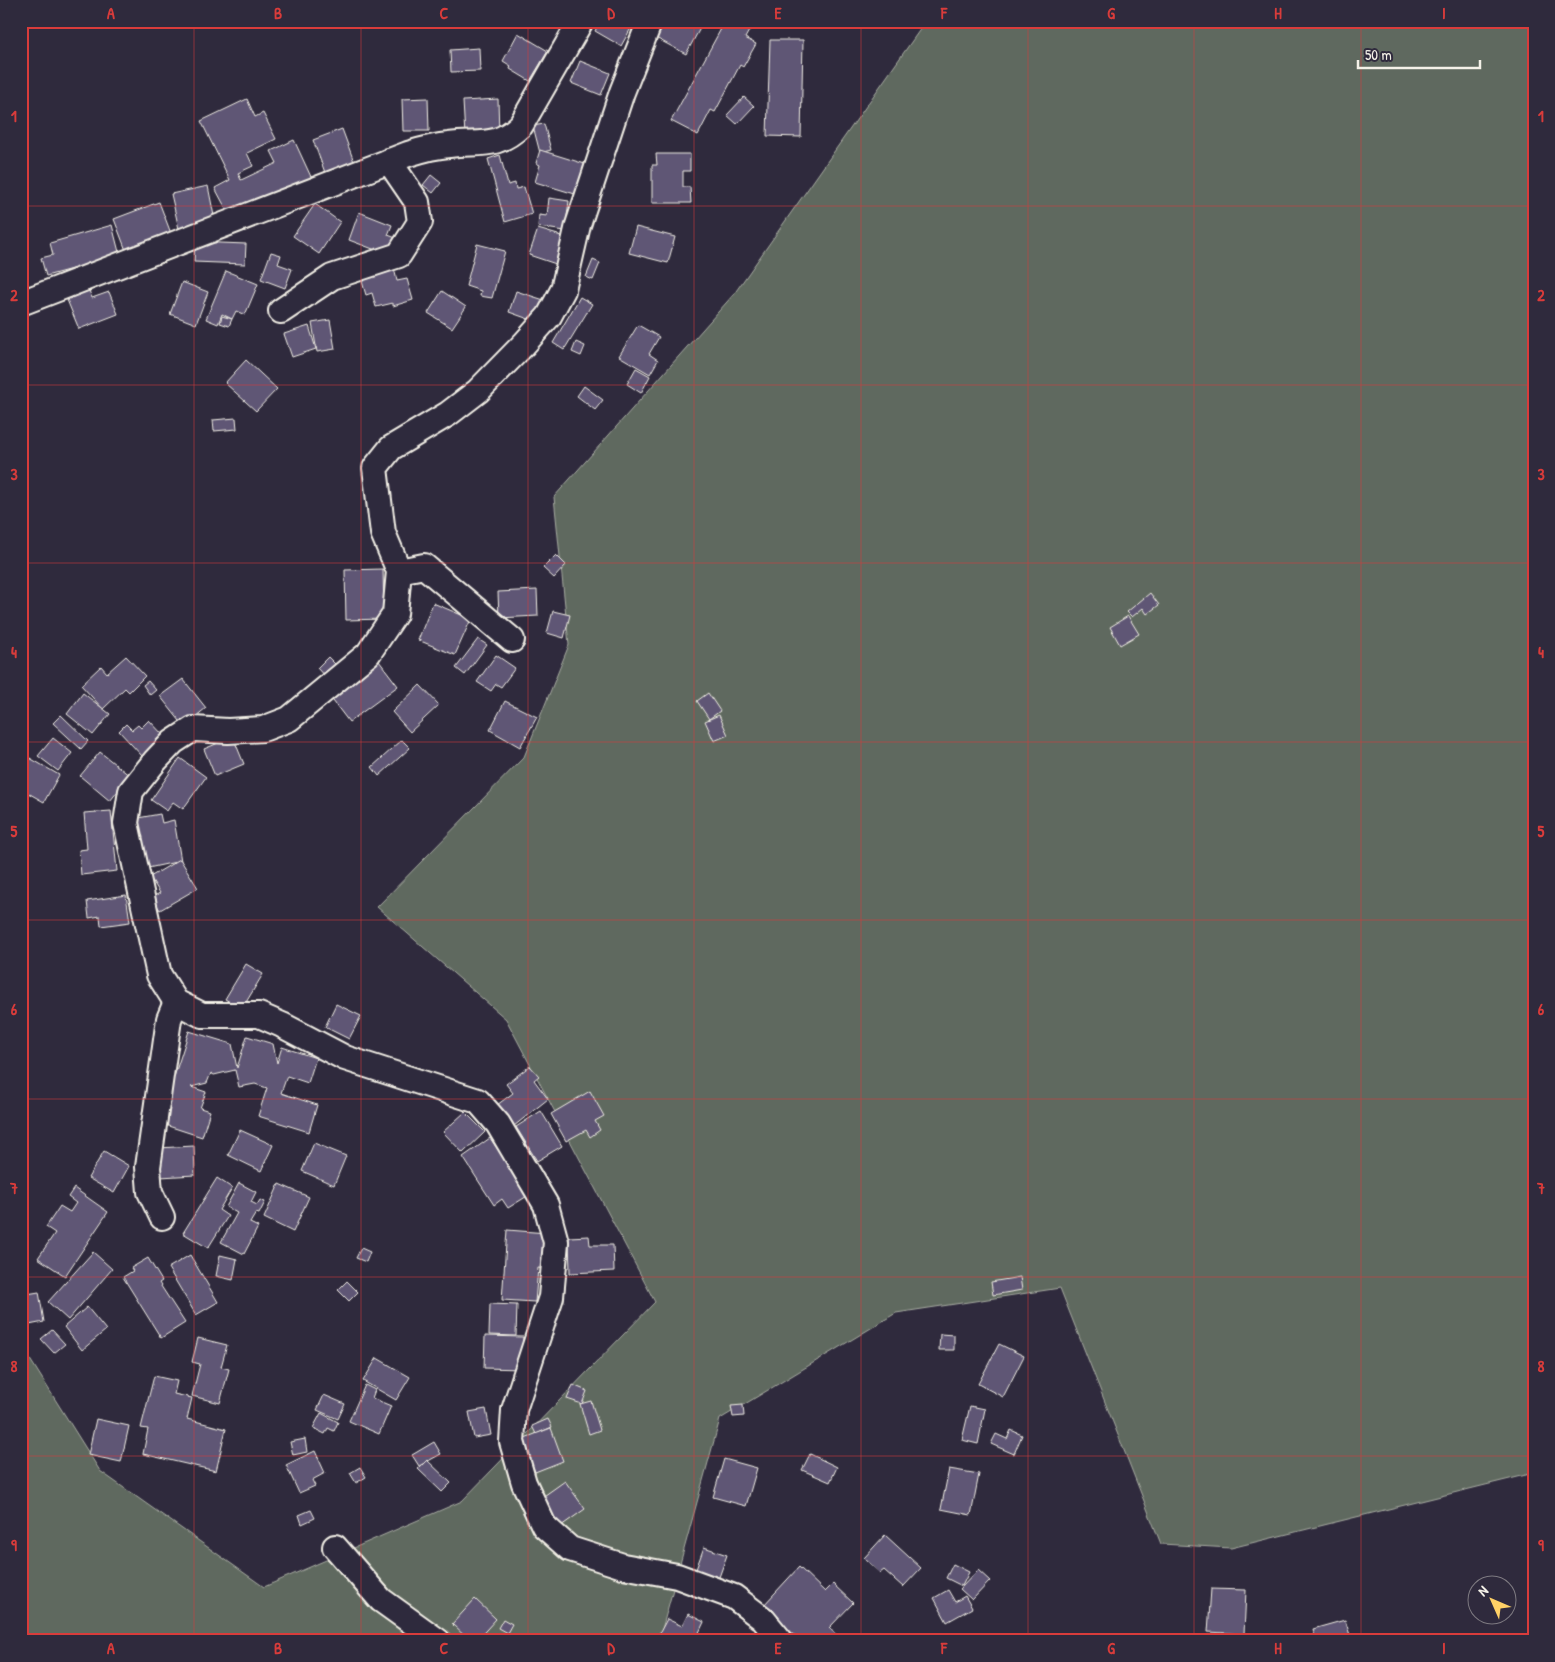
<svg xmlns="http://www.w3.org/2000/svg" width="1555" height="1662" font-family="'Patrick Hand',sans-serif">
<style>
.green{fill:#5e695e;stroke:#a9ada3}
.building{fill:#5f5774;stroke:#f4f1e8}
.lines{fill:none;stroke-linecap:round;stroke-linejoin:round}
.minor-casing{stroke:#f4f1e8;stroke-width:28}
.minor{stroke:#2f2a3d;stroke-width:24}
.grid{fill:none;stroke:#d93c3b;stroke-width:1;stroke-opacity:0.55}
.neatline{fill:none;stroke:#d93c3b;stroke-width:2}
.grid-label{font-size:16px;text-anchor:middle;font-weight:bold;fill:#d93c3b}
</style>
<rect width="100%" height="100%" fill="#2f2a3d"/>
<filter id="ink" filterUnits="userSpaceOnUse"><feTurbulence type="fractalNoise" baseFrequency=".02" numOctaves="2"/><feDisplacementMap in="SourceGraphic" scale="10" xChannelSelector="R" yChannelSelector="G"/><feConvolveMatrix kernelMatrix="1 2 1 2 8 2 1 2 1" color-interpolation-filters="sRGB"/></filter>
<g filter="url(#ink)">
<polygon class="green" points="926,21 1534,21 1534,1473 1231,1548 1161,1544 1060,1288 896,1313 720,1419 662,1629 662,1641 21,1641 21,1345 100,1471 264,1587 462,1501 655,1302 506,1019 377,907 524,757 569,645 554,497 734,294"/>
<g class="building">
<polygon points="600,21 635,21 621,46 595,31"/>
<polygon points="660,21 704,21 686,54 652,36"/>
<polygon points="720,21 754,22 745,38 756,44 743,67 740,65 715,112 711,110 698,135 671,121 722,27 718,25"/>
<polygon points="518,33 548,51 530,81 510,69 511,66 503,61"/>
<polygon points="770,40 803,40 801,137 767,136"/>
<polygon points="479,48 480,71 451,72 450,50"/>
<polygon points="580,61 610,73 601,95 571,83"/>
<polygon points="744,97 754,106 737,124 727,115"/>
<polygon points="428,98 429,131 403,131 402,99"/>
<polygon points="247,99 255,117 263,113 276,139 247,153 253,166 238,173 241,180 277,163 271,151 294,140 312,179 231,218 215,188 230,180 201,121"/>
<polygon points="498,99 499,135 465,136 463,101"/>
<polygon points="544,124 551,150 540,153 533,126"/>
<polygon points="342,129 356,167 327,178 313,140"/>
<polygon points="540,150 585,164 575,194 535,182 540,165 536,163"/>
<polygon points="656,154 690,154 690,171 683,171 683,187 690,187 691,203 652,203 652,165 657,165"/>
<polygon points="500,155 508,185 515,183 516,189 524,187 532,214 505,222 488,159"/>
<polygon points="431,175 441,183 433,193 423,185"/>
<polygon points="208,186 215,221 179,229 171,194"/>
<polygon points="549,198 569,201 565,231 538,227 539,215 547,216"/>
<polygon points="159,202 172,236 127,253 114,219"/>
<polygon points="315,204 340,222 319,254 293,236"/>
<polygon points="359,212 392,225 388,235 396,238 389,255 349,240"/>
<polygon points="112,225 120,256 46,276 41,258 53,255 50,243"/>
<polygon points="636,227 675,237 668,263 629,253"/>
<polygon points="538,229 568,238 559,265 529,255"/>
<polygon points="195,242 246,244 245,264 194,262"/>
<polygon points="477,244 505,251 492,298 480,296 481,291 466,286"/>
<polygon points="271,252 281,255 278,264 292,269 285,288 261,279"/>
<polygon points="593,260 600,263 593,280 586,277"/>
<polygon points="394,268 397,281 407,279 413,300 393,306 393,303 376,307 372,293 366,295 361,278"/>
<polygon points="226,271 258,284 245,315 236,311 232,319 222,314 218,324 206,319"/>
<polygon points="182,282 208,292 196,324 170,314"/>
<polygon points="87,286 92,298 109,292 118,314 79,329 65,295"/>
<polygon points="442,291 466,307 452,328 428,313"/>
<polygon points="516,291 544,300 537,322 509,312"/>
<polygon points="580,297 592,304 564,350 553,343"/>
<polygon points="222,316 232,319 229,326 220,323"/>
<polygon points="330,320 335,349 317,352 312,323"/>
<polygon points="638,325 659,337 649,354 658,360 650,374 619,356"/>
<polygon points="309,326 316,349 292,357 284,334"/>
<polygon points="576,342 585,346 581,356 572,352"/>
<polygon points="246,360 277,389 256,411 225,383"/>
<polygon points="636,368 650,376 641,393 627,384"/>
<polygon points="584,386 603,400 595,410 577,396"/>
<polygon points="236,418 237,429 214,431 213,420"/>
<polygon points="556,555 566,565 554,578 543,568"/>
<polygon points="383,569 384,619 346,620 345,570"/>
<polygon points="537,590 538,616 499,618 498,592"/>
<polygon points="1150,593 1159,605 1147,614 1143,608 1132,617 1127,612"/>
<polygon points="433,603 471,619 455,655 418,640"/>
<polygon points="553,611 570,615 564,638 547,633"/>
<polygon points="1128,616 1139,634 1120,645 1110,627"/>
<polygon points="478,639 487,645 465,675 456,668"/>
<polygon points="496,655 515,668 501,687 496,684 491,691 477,682"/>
<polygon points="126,656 145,676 129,692 125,688 103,709 81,685 101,666 107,673"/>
<polygon points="328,657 338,667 326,678 317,668"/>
<polygon points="379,661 398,686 349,722 330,697"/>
<polygon points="183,679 206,708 184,726 160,696"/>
<polygon points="148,681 156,690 150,695 143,685"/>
<polygon points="420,685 439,705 410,732 392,712"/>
<polygon points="83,693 110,714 93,735 67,714"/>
<polygon points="708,693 720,711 709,719 697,701"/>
<polygon points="505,701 537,717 520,747 490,730"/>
<polygon points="61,715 88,741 81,749 53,723"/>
<polygon points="719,715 728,735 714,741 705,721"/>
<polygon points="149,720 164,736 142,756 119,731 126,724 132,730 138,725 141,728"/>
<polygon points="233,737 244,764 215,776 204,749"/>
<polygon points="53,738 72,753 58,771 38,756"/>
<polygon points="402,740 410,748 379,776 372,767"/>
<polygon points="100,752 130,776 110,801 80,776"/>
<polygon points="28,757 59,775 44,802 21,789 21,770"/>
<polygon points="180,758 206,777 183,809 173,802 167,811 151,800"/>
<polygon points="111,811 117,871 81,875 79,850 87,849 84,813"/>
<polygon points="160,814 162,823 174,820 181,861 148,868 138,818"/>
<polygon points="180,859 198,888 160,910 152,897 160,893 150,877"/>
<polygon points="126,895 130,922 101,926 100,916 89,918 87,901"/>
<polygon points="246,964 263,974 242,1009 225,999"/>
<polygon points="336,1004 361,1016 349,1039 325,1027"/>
<polygon points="189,1031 232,1044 237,1068 247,1036 273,1044 277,1063 282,1047 316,1058 308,1083 287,1076 281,1093 317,1105 309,1132 258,1116 267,1088 255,1084 239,1087 235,1070 214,1075 211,1073 207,1083 191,1087 206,1092 200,1108 210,1111 202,1137 159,1123"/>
<polygon points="530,1066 539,1076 534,1080 548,1099 514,1126 497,1105 513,1093 506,1084"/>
<polygon points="590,1091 604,1116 595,1121 600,1130 590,1137 586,1130 566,1141 551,1114"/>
<polygon points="541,1111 562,1146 537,1161 516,1127"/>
<polygon points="465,1112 485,1132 463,1153 443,1132"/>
<polygon points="240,1130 273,1145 261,1171 228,1155"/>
<polygon points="490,1138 529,1195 508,1208 502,1199 494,1205 463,1157"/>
<polygon points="314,1143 346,1156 334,1185 302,1171"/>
<polygon points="194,1146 195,1175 160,1177 158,1148"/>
<polygon points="104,1151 129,1166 114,1193 88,1178"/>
<polygon points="217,1178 232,1188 219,1210 228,1216 208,1248 183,1233"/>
<polygon points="239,1183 256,1192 251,1202 257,1205 260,1200 265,1202 259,1214 256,1213 250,1223 258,1227 244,1254 221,1242 237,1213 226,1207"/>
<polygon points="279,1184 309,1197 293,1232 264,1218"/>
<polygon points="74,1188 108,1212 65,1276 38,1258 55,1233 46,1227 60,1206 70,1212 76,1203 68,1197"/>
<polygon points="507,1230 547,1233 544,1269 538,1268 535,1302 502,1300"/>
<polygon points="589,1236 590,1245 613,1245 614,1271 570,1273 569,1237"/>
<polygon points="361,1248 370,1252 366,1262 356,1258"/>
<polygon points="93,1252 112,1269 68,1320 48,1302"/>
<polygon points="190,1255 218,1302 196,1315 168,1268"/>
<polygon points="220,1255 237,1259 233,1280 216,1276"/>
<polygon points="148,1258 162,1281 159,1283 185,1323 161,1338 123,1277 133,1271 131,1268"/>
<polygon points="1020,1277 1022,1290 993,1295 991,1282"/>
<polygon points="347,1281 358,1292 349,1301 338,1290"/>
<polygon points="39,1292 44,1322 24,1326 21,1307 21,1295"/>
<polygon points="490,1304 517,1305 516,1336 489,1335"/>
<polygon points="87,1307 106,1330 82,1350 64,1327"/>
<polygon points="52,1330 65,1344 54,1353 41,1339"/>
<polygon points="940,1334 954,1335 954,1350 939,1350"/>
<polygon points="485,1336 523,1337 522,1369 484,1368"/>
<polygon points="198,1338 227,1345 221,1367 229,1369 220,1403 192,1396 200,1364 192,1362"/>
<polygon points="999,1344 1024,1356 1003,1397 978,1384"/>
<polygon points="377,1358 410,1377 396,1400 363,1381"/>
<polygon points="154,1376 177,1381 174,1394 192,1398 187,1419 226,1429 216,1471 143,1454 148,1429 141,1428"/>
<polygon points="365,1385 375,1390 372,1398 391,1406 379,1434 349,1421"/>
<polygon points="573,1385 587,1391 582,1404 567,1399"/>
<polygon points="324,1395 345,1404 338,1419 317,1410"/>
<polygon points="591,1401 600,1430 589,1434 580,1404"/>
<polygon points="743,1405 744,1416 733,1417 731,1406"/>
<polygon points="970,1406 985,1409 978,1444 962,1440"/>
<polygon points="486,1409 491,1435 474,1438 469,1412"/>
<polygon points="321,1413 338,1422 334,1431 328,1428 325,1434 313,1428"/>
<polygon points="96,1419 129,1426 121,1462 88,1455"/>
<polygon points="548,1419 552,1427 536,1434 532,1426"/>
<polygon points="551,1428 563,1461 535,1472 522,1439"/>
<polygon points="1011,1430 1022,1435 1014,1454 991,1444 996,1434 1007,1439"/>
<polygon points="305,1439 307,1452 293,1455 290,1442"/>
<polygon points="434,1442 441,1454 419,1466 412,1455"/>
<polygon points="315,1451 325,1473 312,1480 315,1486 299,1493 286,1465"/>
<polygon points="810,1454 837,1467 830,1482 802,1470"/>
<polygon points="724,1459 757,1468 746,1506 713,1497"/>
<polygon points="427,1460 451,1483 442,1492 418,1469"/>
<polygon points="360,1467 366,1477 356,1483 350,1473"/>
<polygon points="949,1469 979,1474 971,1515 941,1509"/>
<polygon points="565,1481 585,1509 561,1526 541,1498"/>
<polygon points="311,1510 315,1518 302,1524 299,1515"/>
<polygon points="885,1535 921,1568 903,1587 884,1570 880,1573 864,1558"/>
<polygon points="704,1547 727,1555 718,1580 695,1572"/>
<polygon points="953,1564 969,1572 962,1586 946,1578"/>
<polygon points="799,1567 825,1592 833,1584 853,1603 829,1628 840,1638 837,1641 801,1641 763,1606"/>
<polygon points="978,1570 990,1581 972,1600 960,1589"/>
<polygon points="1211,1589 1246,1590 1244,1634 1208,1632"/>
<polygon points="948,1590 955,1602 965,1596 972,1608 947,1622 934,1598"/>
<polygon points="475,1599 496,1619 476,1641 470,1641 452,1624"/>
<polygon points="688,1614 704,1622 695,1641 668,1641 658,1636 667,1619 682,1626"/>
<polygon points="503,1619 512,1624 507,1633 498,1628"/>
<polygon points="1345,1620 1352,1641 1316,1641 1313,1629"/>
</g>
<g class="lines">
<defs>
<g id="minor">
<polyline points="650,21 622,92 578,225 563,290 549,316 524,344 478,391 448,414 391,448 375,468 383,533 399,571 395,614 368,654 289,719 263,729 228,731 193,729 173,742 155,761 131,791 126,823 159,975 176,1002 202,1015 259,1015 282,1025 345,1058 478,1101 498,1124 546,1205 556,1242 551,1297 514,1410 512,1442 524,1483 544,1526 570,1549 623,1566 677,1576 734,1597 763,1619 781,1641"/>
<path d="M 21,303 L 408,154 C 421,150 435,146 449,145 C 480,141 496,149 521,125 L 581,21"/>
<polyline points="281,311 332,277 399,255 420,222 417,202 389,161"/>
<polyline points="399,571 424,566 512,640"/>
<polyline points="162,1217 150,1192 148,1167 169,1019 176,1002"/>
<polyline points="335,1547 381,1600 438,1641"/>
</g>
</defs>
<use href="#minor" class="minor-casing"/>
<use href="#minor" class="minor"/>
</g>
</g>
<path class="grid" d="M 194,21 L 194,1641M 361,21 L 361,1641M 528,21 L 528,1641M 694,21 L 694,1641M 861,21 L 861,1641M 1028,21 L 1028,1641M 1194,21 L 1194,1641M 1361,21 L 1361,1641M 21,206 L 1534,206M 21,385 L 1534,385M 21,563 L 1534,563M 21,742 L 1534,742M 21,920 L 1534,920M 21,1099 L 1534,1099M 21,1277 L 1534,1277M 21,1456 L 1534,1456"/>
<rect width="1555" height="1662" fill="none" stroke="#2f2a3d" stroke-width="55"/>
<g transform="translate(1492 1600) rotate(315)"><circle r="24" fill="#2f2a3d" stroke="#7e7a81"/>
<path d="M0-4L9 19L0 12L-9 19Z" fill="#ffd166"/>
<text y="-8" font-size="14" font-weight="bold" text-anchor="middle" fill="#f4f1e8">N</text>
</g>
<path d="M1358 60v8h122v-8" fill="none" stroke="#f4f1e8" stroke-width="2.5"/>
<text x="1365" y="60" font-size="15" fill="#f4f1e8" stroke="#2f2a3d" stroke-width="4" paint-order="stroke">50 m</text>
<rect x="28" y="28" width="1500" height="1606" class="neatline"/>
<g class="grid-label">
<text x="111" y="19">A</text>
<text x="278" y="19">B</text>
<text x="444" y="19">C</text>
<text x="611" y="19">D</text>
<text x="778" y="19">E</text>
<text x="944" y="19">F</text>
<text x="1111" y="19">G</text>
<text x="1278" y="19">H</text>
<text x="1444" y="19">I</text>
<text x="14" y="122">1</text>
<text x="1541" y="122">1</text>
<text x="14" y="301">2</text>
<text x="1541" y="301">2</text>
<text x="14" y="480">3</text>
<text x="1541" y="480">3</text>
<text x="14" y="658">4</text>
<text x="1541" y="658">4</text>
<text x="14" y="837">5</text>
<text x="1541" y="837">5</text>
<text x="14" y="1015">6</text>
<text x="1541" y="1015">6</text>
<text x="14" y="1194">7</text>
<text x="1541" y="1194">7</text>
<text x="14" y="1372">8</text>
<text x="1541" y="1372">8</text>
<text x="14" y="1551">9</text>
<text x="1541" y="1551">9</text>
<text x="111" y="1654">A</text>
<text x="278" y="1654">B</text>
<text x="444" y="1654">C</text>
<text x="611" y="1654">D</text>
<text x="778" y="1654">E</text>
<text x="944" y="1654">F</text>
<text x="1111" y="1654">G</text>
<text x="1278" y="1654">H</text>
<text x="1444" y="1654">I</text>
</g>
</svg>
